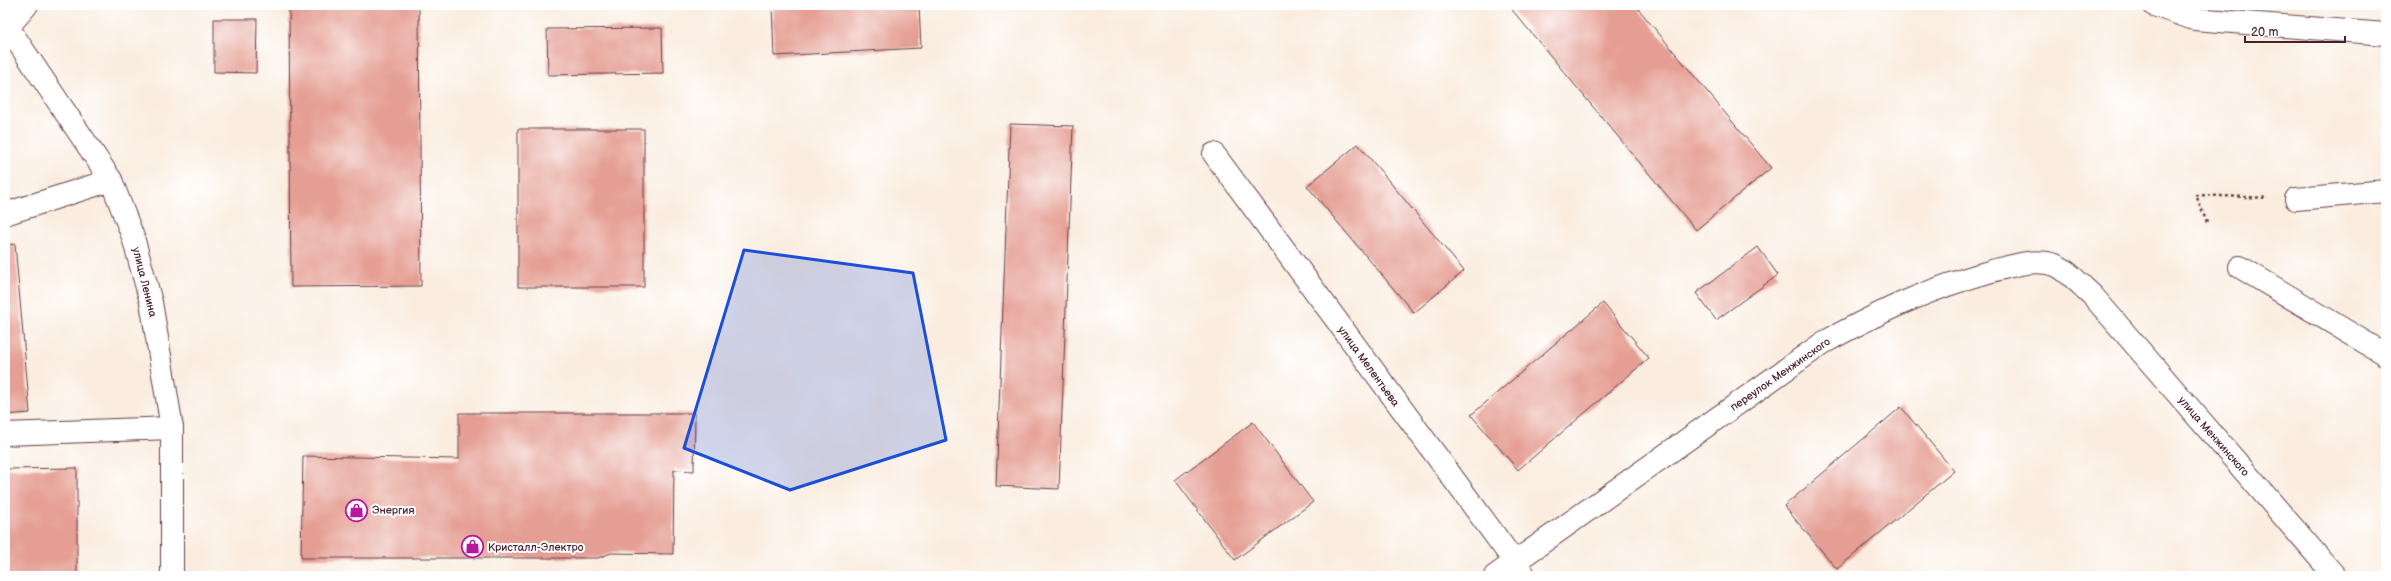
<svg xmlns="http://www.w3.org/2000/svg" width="2391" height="581" font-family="'Balsamiq Sans',sans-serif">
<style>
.building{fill:#e59e93}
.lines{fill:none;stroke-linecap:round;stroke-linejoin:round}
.minor-casing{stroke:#643e46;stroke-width:24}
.major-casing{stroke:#643e46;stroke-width:24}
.path{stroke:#643e46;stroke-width:2.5;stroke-dasharray:3 3;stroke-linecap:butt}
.minor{stroke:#fff;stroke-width:22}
.major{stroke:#fff;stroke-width:22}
.marked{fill:#1d4ed8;fill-opacity:0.2;stroke:#1d4ed8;stroke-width:3;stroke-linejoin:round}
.labels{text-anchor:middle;stroke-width:4;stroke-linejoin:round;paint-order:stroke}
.street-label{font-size:11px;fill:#4a1f2b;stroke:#fff}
.poi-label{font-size:11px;fill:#4a1f2b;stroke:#fff;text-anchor:start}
</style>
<rect width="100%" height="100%" fill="#fff"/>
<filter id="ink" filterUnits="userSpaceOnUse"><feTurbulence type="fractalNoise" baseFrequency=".025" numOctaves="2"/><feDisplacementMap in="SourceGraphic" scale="8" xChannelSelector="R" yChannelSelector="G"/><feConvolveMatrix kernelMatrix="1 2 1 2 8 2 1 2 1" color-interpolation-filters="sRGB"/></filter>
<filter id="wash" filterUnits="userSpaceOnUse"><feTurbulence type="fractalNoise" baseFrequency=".012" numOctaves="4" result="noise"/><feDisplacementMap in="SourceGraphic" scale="16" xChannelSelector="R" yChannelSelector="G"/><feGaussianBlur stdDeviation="0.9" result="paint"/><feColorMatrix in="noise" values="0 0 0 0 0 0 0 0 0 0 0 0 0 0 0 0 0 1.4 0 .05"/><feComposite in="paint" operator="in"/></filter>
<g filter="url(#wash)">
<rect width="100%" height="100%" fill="#faede0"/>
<g id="blocks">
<g class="building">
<polygon points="289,5 419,5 421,286 291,287"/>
<polygon points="772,5 919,5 921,48 774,56"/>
<polygon points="1508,5 1635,5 1771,168 1696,230"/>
<polygon points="214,19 257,19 256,73 214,72"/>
<polygon points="662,28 663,73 548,75 547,29"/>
<polygon points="1010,124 1073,126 1059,489 996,486"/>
<rect x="518" y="129" width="126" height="158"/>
<polygon points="1358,144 1464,271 1414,313 1307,186"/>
<polygon points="15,244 30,413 5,415 5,245"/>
<polygon points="1758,247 1778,275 1716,320 1696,293"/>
<polygon points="1603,303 1649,358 1518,470 1471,415"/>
<polygon points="1901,407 1954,471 1837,569 1784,506"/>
<polygon points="459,413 695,413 694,471 674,470 673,554 611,553 598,558 301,558 303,456 459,459"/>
<polygon points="1253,422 1313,502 1235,560 1175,480"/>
<polygon points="77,468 77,576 5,576 5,469"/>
</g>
</g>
</g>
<g filter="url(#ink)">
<use href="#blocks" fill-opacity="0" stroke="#643e46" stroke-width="1"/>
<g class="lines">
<defs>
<g id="minor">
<polyline points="2154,5 2194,19 2386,34"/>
<polyline points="9,26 27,5"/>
<polyline points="1214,154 1525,576"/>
<polyline points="2296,199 2386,191"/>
<polyline points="5,214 111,180"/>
<polyline points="2240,267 2386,355"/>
<polyline points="5,434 172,428"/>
<path d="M 1495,576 L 1823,343 C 1881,311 1928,289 1992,271 C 2012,266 2034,258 2055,265 C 2068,270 2081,286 2092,295 L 2335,576"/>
</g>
<polyline id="major" points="5,23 111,180 133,237 151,302 172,428 172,576"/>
</defs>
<use href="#minor" class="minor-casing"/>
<use href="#major" class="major-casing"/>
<polyline class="path" points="2207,223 2196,195 2268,198"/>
<use href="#minor" class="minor"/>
<use href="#major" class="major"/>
</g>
</g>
<path class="marked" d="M 744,250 L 913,273 L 946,440 L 790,490 L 684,448 Z"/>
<defs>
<symbol id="shop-ring" viewBox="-11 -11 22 22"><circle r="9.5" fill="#fff" stroke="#b5179e" stroke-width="1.5"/><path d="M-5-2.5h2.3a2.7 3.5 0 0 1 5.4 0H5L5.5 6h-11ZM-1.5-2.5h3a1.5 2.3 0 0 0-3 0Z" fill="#b5179e"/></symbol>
</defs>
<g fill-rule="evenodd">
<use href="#shop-ring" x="344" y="498" width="25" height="25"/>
<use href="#shop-ring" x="460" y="534" width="25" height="25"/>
</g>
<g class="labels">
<g class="street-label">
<text transform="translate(145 282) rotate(76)" y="4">улица Ленина</text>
<text transform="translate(1369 366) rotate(54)" y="4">улица Мелентьева</text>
<text transform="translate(1780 374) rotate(-35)" y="4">переулок Менжинского</text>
<text transform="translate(2214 436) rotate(49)" y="4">улица Менжинского</text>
</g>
<g class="poi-label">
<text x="372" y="514">Энергия</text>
<text x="488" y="551">Кристалл-Электро</text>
</g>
</g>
<rect width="2391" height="581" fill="none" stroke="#fff" stroke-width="20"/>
<path d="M2245 36v6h100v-6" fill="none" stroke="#4a1f2b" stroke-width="2"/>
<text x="2251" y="36" font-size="12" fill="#4a1f2b" stroke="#ffffff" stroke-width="3" paint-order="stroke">20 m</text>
</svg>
